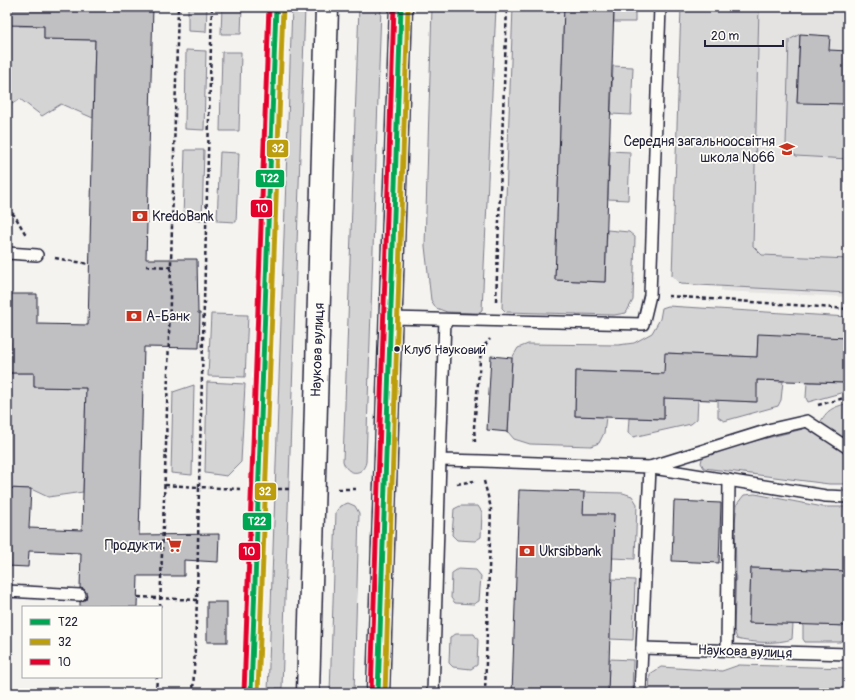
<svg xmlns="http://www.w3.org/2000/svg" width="855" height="700" font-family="Pangolin,sans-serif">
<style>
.built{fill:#e4e3e2}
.green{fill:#d5d4d5;stroke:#7c7b88}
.building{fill:#c0bfc2;stroke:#22223b}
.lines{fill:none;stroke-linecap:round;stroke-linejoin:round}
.service-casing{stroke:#22223b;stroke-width:14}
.secondary-casing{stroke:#22223b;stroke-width:25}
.path{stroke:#22223b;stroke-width:2.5;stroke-dasharray:4 3;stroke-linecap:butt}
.service{stroke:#fdfcf7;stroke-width:11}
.secondary{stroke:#fdfcf7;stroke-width:22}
.bus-1-casing{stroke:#fdfcf7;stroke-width:8}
.bus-2-casing{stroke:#fdfcf7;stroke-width:8}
.bus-3-casing{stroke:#fdfcf7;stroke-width:8}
.bus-1{stroke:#00a651;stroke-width:5}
.bus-2{stroke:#bc9e0c;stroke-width:5}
.bus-3{stroke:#e4002b;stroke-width:5}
.bus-dot{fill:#22223b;stroke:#fdfcf7;stroke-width:1.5}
.labels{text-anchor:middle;stroke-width:3.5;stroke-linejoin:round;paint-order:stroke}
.bus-label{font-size:13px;fill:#22223b;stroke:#fdfcf7;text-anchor:start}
.poi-label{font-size:14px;fill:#22223b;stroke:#fdfcf7;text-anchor:start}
.street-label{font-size:14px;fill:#22223b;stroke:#fdfcf7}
.line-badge{stroke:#fdfcf7;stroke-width:1.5}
.badge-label{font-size:11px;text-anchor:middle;font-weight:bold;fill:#fff}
</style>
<rect width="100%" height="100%" fill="#f4f3ef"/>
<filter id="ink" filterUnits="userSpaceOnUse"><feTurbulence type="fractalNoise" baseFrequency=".025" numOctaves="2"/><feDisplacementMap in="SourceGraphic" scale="8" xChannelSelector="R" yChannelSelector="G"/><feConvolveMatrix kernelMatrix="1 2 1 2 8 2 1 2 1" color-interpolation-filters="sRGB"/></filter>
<g filter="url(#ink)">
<polygon class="built" points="731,7 848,7 848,297 721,291"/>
<g class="green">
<polygon points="7,7 19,7 19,26 44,26 44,39 95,40 93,118 61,104 42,116 20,99 7,107"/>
<polygon points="188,7 207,7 206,32 188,31"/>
<polygon points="222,7 242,7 241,34 221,34"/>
<polygon points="292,7 305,7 282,688 276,688 275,693 268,693"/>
<path d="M 359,7 L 381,7 L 366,462 C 363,477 346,475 343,461 Z"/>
<polygon points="432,7 496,7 482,310 478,313 447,312 436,308 431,300 425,246"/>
<polygon points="513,7 564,7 555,280 605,282 607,230 629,232 635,237 633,300 626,313 614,315 506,312 502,308"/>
<rect x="614" y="7" width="21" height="15"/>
<polygon points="681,7 759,7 753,246 762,255 848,259 848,293 680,284 672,276"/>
<polygon points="800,34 797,102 848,104 848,159 796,156 786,144 789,40"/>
<polygon points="186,50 206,51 204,130 185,129"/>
<polygon points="222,52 241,52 239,131 220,131"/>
<polygon points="613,66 633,67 631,115 611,114"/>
<polygon points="185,150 204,150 202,220 183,219"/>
<polygon points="610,151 630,152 628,200 608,199"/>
<polygon points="220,152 239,153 236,222 217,221"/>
<polygon points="668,306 848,317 848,391 808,402 806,398 807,382 846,383 847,338 758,335 757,357 666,353 664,374 576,371 575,416 606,417 604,433 599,443 591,446 530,444 514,439 508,432 512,358 518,348 528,344 618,345 634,343 652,333 660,319 662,308"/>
<polygon points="211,314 248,315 245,377 208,376"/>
<polygon points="7,342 10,342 9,373 34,373 34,387 86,388 83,492 48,497 31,489 7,488"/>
<polygon points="757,380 783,381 781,400 778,406 724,421 718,417 718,400 756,402"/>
<polygon points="207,382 245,384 241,462 227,476 205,473"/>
<polygon points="194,385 192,475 171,473 173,392"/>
<polygon points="664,398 698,399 697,419 691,424 633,437 628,433 629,418 664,419"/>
<path d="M 848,403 L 848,484 L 829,484 L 704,468 L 701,463 L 703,454 L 819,425 C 827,409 832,408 848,403 Z"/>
<polygon points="584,492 623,493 632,496 637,504 635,559 612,558 614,514 583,514"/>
<path d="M 755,494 L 823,507 L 848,507 L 848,571 L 751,568 L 749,623 L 793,624 L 792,639 C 778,644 751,643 737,639 L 734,630 L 736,570 L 735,522 L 737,504 L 744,495 Z"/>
<polygon points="348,503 355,506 359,513 354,693 330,693 336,512 340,506"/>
<polygon points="460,506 478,506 482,512 481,537 475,541 457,540 452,535 454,509"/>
<polygon points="458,569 476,570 481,576 479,601 474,604 455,603 451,598 452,573"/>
<polygon points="611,579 635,580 633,640 610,639"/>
<polygon points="803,624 846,626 846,639 840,642 805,642 803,639"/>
<polygon points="456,634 474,634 478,640 477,665 471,669 453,667 449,663 450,637"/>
<polygon points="609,659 633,660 632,693 608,693"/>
<polygon points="739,665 848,668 848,693 649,693 650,674 661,667 722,671"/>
</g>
<g class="building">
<polygon points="7,7 153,7 146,259 197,259 198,313 200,313 199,348 144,347 139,535 219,534 218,562 184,560 184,576 138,576 137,607 80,607 80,602 86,599 87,595 84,589 80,588 81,553 29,551 28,567 7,566 7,488 31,489 29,528 82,530 86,388 34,387 34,373 9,373 10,342 7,342 7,306 11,306 11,294 37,294 37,324 88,325 95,40 44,39 44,26 7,25"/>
<polygon points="564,7 614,7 605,282 555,280"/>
<polygon points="800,34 830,36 829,50 848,51 848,104 797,103"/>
<polygon points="758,334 847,338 846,383 757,380 757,402 664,398 664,419 575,416 576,371 664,374 665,353 757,357"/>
<polygon points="491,356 512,358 508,432 487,430"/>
<polygon points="519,490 584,492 583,514 614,514 608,693 512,693"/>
<polygon points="674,501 721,503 719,563 672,561"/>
<polygon points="751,568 848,571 848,626 749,623"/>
<rect x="207" y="602" width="20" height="40"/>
</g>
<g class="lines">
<defs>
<g id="service">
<polyline points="7,253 37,255"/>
<polyline points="391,318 643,324 650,295 660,7"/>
<polyline points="445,320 440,460 483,461 650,467 640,693"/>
<polyline points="650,467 772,429 807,421 848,448"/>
<polyline points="653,468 826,496 848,497"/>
<polyline points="7,591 80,595"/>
<polyline points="642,648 848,654"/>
<polyline points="727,650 729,480"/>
<polyline points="251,693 276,7"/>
<polyline points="433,693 440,460"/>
</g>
<g id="secondary">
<polyline points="308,693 327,7"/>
<polyline points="378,693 401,7"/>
</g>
</defs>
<use href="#service" class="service-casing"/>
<use href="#secondary" class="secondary-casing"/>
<g class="path">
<polyline points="212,7 199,487 240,489"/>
<polyline points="678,8 685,7"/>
<polyline points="7,208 15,216 26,235"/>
<polyline points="55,258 89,264"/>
<polyline points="146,266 171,267"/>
<polyline points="668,296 848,309"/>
<polyline points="496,301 507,7"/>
<polyline points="818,405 848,397"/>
<polyline points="475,442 474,427 481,350 490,339"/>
<polyline points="484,481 491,508 485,693"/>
<polyline points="457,484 474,481"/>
<polyline points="165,485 199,487 197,600 193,693"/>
<polyline points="278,489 289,489"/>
<polyline points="338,489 358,489"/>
<polyline points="138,597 197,600"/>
<polyline points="160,607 166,445 178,7"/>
<polyline points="156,693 157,677"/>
</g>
<use href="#service" class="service"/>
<use href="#secondary" class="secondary"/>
<defs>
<g id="bus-1">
<polyline points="251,693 276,7"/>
<polyline points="378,693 401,7"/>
</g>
<g id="bus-2">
<polyline points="258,693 283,7"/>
<polyline points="385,693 408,7"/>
</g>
<g id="bus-3">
<polyline points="244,693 269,7"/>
<polyline points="371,693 394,7"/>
</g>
</defs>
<use href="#bus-1" class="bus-1-casing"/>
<use href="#bus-2" class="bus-2-casing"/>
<use href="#bus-3" class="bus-3-casing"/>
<use href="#bus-1" class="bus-1"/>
<use href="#bus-2" class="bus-2"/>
<use href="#bus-3" class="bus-3"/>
</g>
</g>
<defs>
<symbol id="school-bare" viewBox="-9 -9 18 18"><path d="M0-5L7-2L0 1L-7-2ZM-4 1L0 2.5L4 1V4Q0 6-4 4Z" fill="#c8321e" stroke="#fdfcf7" stroke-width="2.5" paint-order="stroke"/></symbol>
<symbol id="bank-bare" viewBox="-9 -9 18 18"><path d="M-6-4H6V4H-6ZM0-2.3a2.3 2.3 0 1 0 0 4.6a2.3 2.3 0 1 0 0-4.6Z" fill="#c8321e" stroke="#fdfcf7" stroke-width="2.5" paint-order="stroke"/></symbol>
<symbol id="supermarket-bare" viewBox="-9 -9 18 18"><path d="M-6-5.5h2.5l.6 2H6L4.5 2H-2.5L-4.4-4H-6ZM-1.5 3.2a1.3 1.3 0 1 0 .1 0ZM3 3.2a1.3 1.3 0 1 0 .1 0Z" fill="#c8321e" stroke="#fdfcf7" stroke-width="2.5" paint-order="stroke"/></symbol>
</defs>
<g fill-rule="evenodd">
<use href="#school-bare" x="776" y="138" width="22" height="22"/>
<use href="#bank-bare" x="129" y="205" width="22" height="22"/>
<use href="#bank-bare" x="123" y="305" width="22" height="22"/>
<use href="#supermarket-bare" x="163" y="534" width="22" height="22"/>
<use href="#bank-bare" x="516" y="540" width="22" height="22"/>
</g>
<circle class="bus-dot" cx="397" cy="349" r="3.5"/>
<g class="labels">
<g class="bus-label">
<text x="404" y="354">Клуб Науковий</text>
</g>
<g class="poi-label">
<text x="775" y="146" text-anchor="end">Середня загальноосвітня<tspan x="775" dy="16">школа №66</tspan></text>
<text x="152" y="221">KredoBank</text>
<text x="146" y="321">А-Банк</text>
<text x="162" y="550" text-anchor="end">Продукти</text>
<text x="539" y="556">Ukrsibbank</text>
</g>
<g class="street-label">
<text transform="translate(317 350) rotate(-88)" y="5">Наукова вулиця</text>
<text transform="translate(745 651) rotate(2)" y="5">Наукова вулиця</text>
</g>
</g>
<g class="line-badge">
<rect x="266" y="139" width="23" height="19" rx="4" fill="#bc9e0c"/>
<rect x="255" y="169" width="30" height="19" rx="4" fill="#00a651"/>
<rect x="250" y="199" width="23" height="19" rx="4" fill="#e4002b"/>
<rect x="254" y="482" width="23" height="19" rx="4" fill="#bc9e0c"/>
<rect x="242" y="512" width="30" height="19" rx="4" fill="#00a651"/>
<rect x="238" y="542" width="23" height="19" rx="4" fill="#e4002b"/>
</g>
<g class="badge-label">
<text x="278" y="152">32</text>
<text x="270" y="182">Т22</text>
<text x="262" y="212">10</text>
<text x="265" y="495">32</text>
<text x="257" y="525">Т22</text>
<text x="249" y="555">10</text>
</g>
<rect width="855" height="700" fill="none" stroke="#fdfcf7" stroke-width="24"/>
<rect x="12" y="12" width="831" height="676" fill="none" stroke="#22223b" stroke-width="1.5" filter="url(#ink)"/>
<rect x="22" y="606" width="140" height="72" fill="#fdfcf7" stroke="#a5a5ac"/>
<rect x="30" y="619" width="20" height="6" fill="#00a651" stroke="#a5a5ac"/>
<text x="58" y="626" font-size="12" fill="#22223b">Т22</text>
<rect x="30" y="639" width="20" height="6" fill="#bc9e0c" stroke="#a5a5ac"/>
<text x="58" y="646" font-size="12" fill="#22223b">32</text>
<rect x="30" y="659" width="20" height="6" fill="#e4002b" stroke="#a5a5ac"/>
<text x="58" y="666" font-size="12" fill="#22223b">10</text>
<path d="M705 40v6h78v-6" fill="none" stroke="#22223b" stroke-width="2"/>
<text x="711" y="40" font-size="12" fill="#22223b" stroke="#fdfcf7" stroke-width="3" paint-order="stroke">20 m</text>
</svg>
